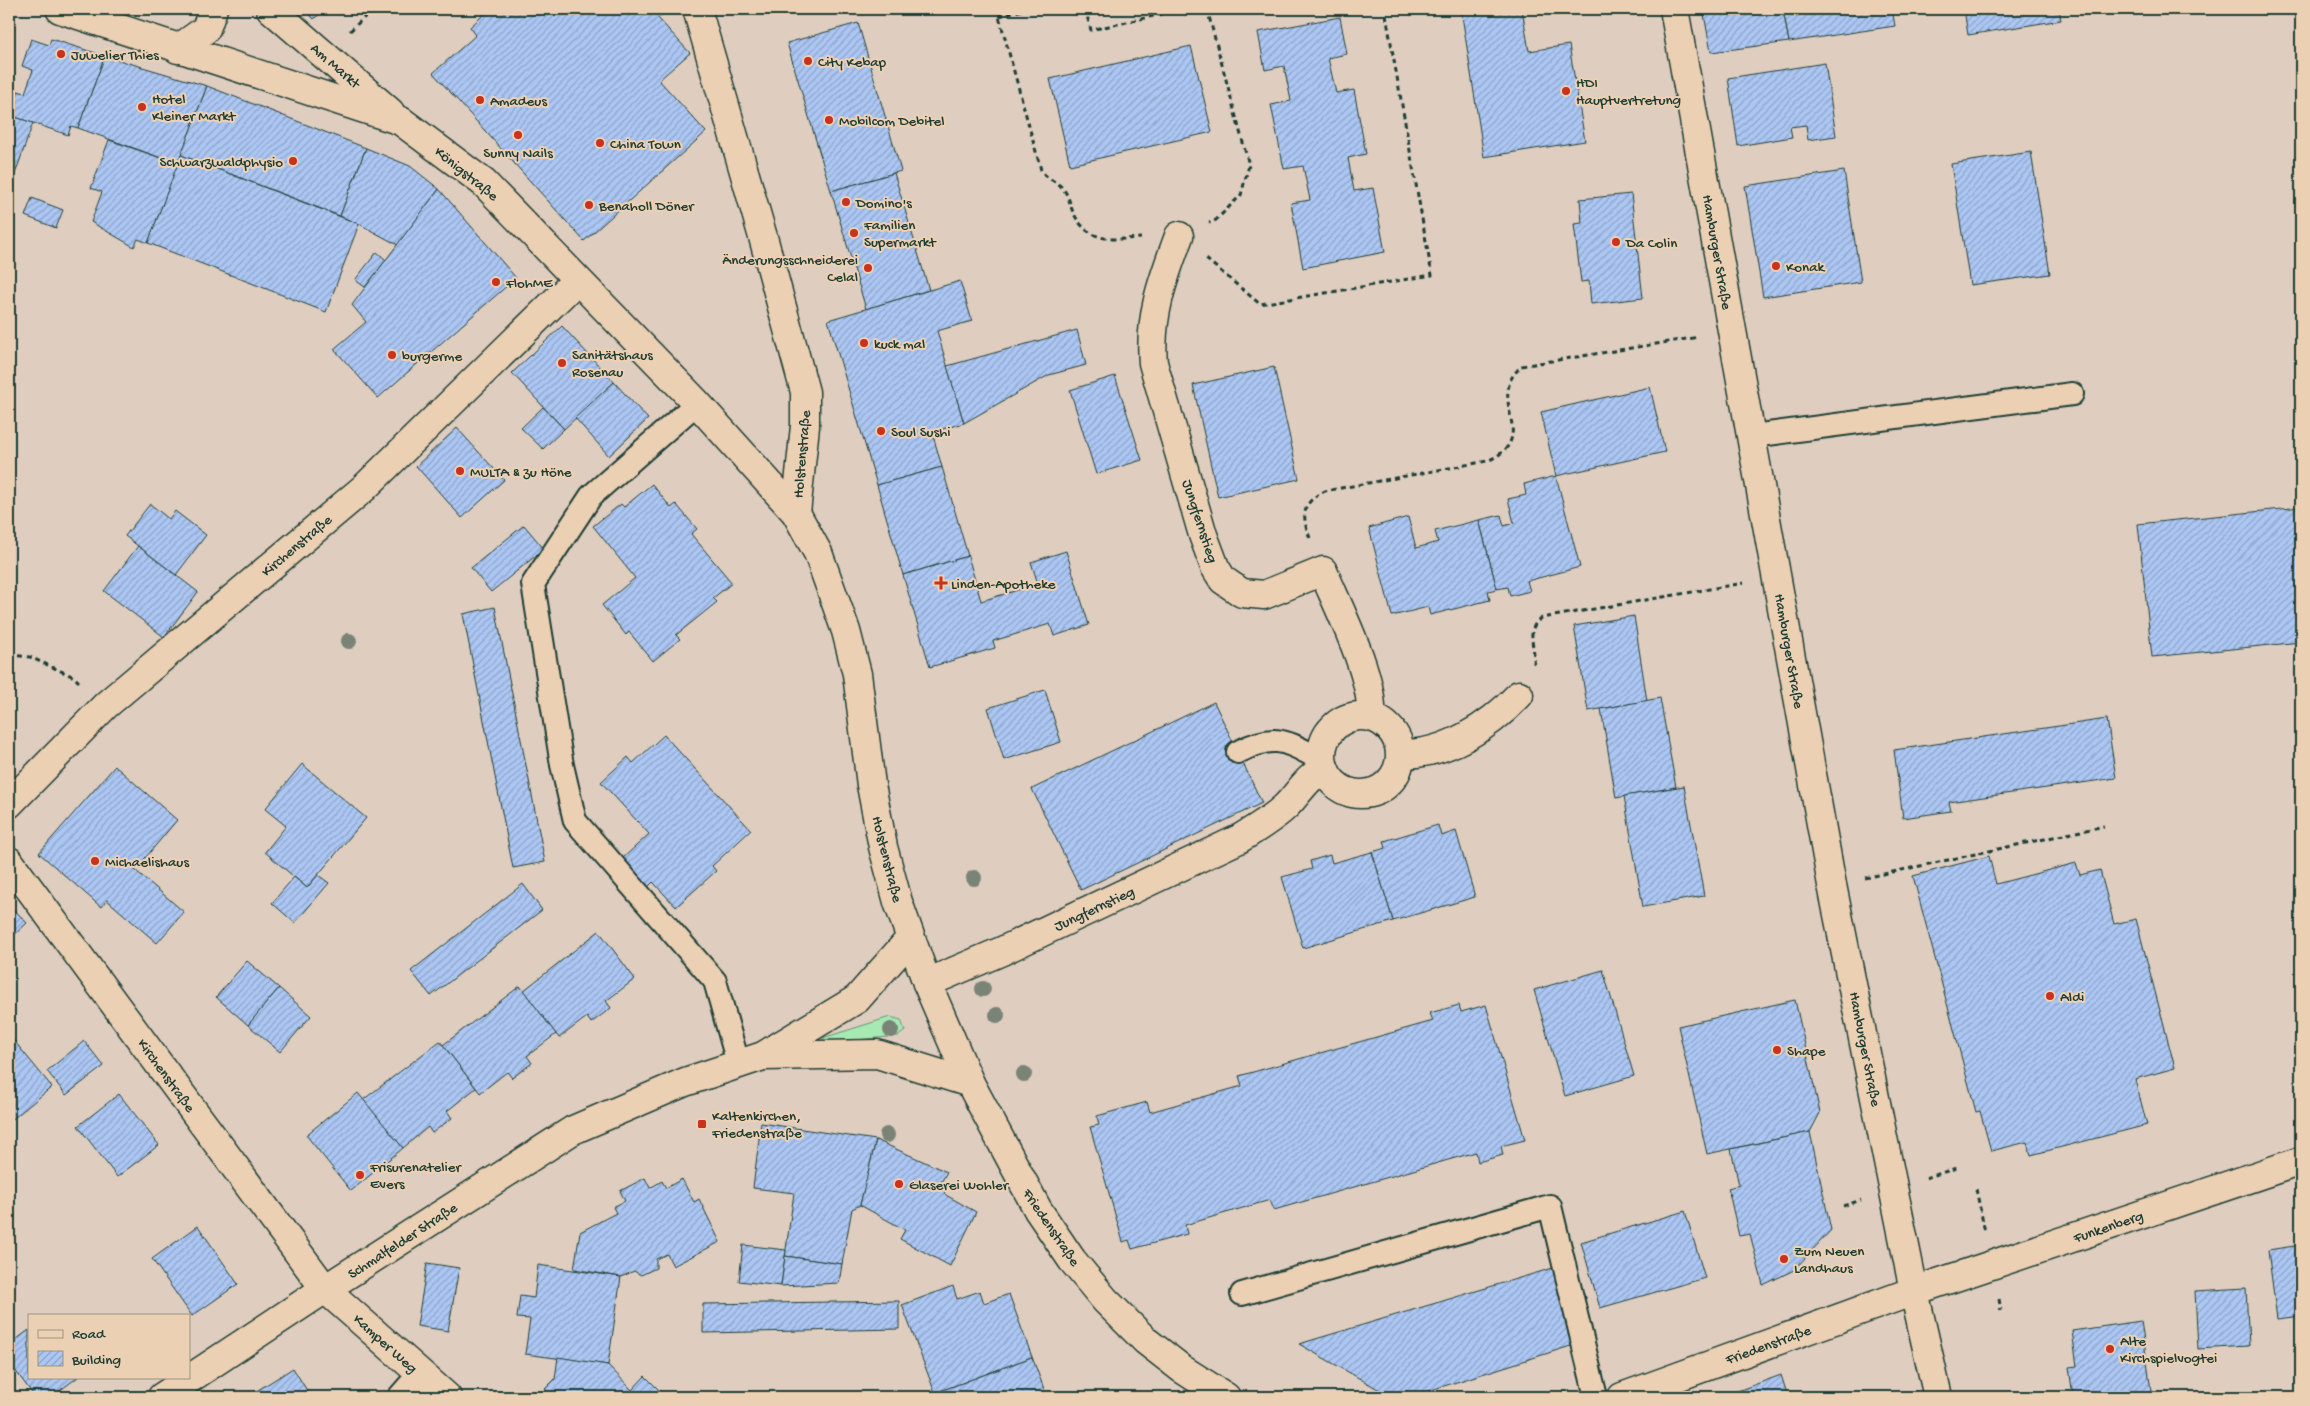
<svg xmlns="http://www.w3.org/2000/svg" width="2310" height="1406" font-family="'Gochi Hand',sans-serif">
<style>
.green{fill:#a7e9b3;stroke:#639374}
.building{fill:url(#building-hatch);stroke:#1f3d34}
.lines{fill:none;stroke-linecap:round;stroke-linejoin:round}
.lane-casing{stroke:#1f3d34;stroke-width:26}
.street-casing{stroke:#1f3d34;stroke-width:31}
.secondary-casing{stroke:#1f3d34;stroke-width:31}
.path{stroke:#1f3d34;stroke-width:3;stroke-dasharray:5 4;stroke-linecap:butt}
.lane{stroke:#ecd0b3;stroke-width:22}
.street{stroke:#ecd0b3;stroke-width:28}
.secondary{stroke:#ecd0b3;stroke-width:28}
.tree{fill:#798376}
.poi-dot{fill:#c8321e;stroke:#ecd0b3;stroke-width:2}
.labels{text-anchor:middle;stroke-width:4;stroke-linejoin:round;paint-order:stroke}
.poi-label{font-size:15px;fill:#1f3d34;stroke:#ecd0b3;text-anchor:start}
.street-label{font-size:15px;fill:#1f3d34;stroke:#ecd0b3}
</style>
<defs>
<pattern id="building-hatch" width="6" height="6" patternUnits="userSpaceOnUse" patternTransform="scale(1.25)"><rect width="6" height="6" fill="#adc7f4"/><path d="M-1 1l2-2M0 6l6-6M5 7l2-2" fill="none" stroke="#8ca3c6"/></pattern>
</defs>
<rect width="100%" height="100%" fill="#dfcec0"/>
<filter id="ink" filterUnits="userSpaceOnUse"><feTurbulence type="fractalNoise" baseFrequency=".02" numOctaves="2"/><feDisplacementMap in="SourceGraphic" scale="10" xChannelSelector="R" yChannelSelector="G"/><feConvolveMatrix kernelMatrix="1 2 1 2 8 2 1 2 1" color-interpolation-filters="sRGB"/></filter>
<g filter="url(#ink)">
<polygon class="green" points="890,1017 901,1020 905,1031 898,1036 825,1043 823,1038"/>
<g class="building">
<polygon points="304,9 325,9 314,19"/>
<polygon points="490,9 668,9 658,18 690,53 659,80 706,132 584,241 433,73 476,35 470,27"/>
<polygon points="1461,9 1522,9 1529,51 1569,45 1585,141 1484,157"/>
<polygon points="1703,9 1783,9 1789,42 1711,52"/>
<polygon points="1783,9 1892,9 1895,26 1789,42"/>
<polygon points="1964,9 2059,9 2061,20 1968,35"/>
<polygon points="1340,17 1347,54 1328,58 1336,93 1354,90 1366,154 1348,158 1354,191 1373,188 1385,252 1303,268 1291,203 1310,200 1303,166 1284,169 1271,105 1291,101 1284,66 1265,70 1258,32"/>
<polygon points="858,23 901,171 831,191 787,43"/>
<polygon points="31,39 49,45 51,39 105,56 78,128 71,126 68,135 9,115 18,91 25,93 33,70 22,66"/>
<polygon points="1191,46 1212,132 1070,165 1050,79"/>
<polygon points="105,56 207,86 178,164 78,128"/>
<polygon points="1825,63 1836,136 1808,140 1806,125 1790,127 1792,137 1738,146 1728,78"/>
<polygon points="207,86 366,148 340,216 181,155"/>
<polygon points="9,115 33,123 9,191"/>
<polygon points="109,140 178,164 148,243 138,239 134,247 91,222 102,192 91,188"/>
<polygon points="366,148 410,166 439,189 398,245 359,224 340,216"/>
<polygon points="2031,152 2050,274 1970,285 1951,164"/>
<polygon points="181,155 359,224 326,312 148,243"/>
<polygon points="1844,171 1861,282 1763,297 1745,186"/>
<polygon points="894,173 929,290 866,309 831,191"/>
<polygon points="439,189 516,278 378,398 334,349 366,322 352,305"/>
<polygon points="1631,194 1643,298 1591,304 1589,281 1581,282 1574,224 1582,223 1580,199"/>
<polygon points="32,198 63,210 56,228 25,216"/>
<polygon points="377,252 386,260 365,287 355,280"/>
<polygon points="960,281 972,321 937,331 964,423 932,432 942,467 877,485 828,320"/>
<polygon points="562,326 614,382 564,429 512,373"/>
<polygon points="1077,330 1086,365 1049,375 964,423 947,366"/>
<polygon points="1274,367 1299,479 1218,497 1193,385"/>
<polygon points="1115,376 1142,460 1096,474 1070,390"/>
<polygon points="614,382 648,419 609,456 575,418"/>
<polygon points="1650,387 1665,452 1556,476 1541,412"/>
<polygon points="543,407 564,429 543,449 521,428"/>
<polygon points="457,428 504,480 462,518 416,466"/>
<polygon points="942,467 968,556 903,575 877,485"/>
<polygon points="1556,476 1580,567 1527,581 1530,591 1510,596 1508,587 1497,589 1479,520 1501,515 1504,526 1514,523 1508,499 1526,495 1524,484"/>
<polygon points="652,484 671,508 676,504 697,529 691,534 732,583 713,598 717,602 676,635 680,639 653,661 629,632 626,635 602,605 635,578 593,526 621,504 624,507"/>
<polygon points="150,504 169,519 175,511 206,535 176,575 125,536"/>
<polygon points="2301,507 2301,642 2152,657 2138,524"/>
<polygon points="1408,517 1416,548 1438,542 1435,531 1479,520 1497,589 1488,591 1490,600 1430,615 1428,607 1392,616 1369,528"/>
<polygon points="524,525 544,549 491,592 471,568"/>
<polygon points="138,546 198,592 164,637 104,591"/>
<polygon points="1066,551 1089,625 1054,636 1050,624 993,641 995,648 930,667 903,575 968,556 981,601 1038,584 1031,562"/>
<polygon points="495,607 545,862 513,868 463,614"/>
<polygon points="1634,616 1647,701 1588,711 1574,626"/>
<polygon points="1045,690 1061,742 1004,760 988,708"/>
<polygon points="1660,698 1676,787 1616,798 1601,709"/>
<polygon points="1214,702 1262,803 1081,890 1032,789"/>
<polygon points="2107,719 2116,778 1949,802 1951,811 1903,818 1894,750"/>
<polygon points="664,735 751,830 712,866 716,871 676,907 653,882 648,887 622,859 649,834 601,782 628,757 633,763"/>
<polygon points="302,764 366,818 307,888 265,852 286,826 265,809"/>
<polygon points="115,766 177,820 135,870 184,912 157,943 107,900 101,907 39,853"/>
<polygon points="1684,786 1704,896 1643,907 1624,796"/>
<polygon points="1438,825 1441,836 1456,831 1475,897 1393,921 1372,852 1386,848 1384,841"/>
<polygon points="1372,852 1393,921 1303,948 1282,877 1312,869 1310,861 1330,855 1332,863"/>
<polygon points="1989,856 1996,884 2076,863 2080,875 2100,870 2114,924 2136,919 2175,1068 2135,1079 2147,1125 2031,1155 2027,1142 1991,1151 1980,1111 1976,1112 1913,876"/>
<polygon points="318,875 329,883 295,923 272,903 294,877 307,888"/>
<polygon points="523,884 542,910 431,996 411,971"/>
<polygon points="9,904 27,923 9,940"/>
<polygon points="599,931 635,979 606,1001 611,1008 591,1023 587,1017 559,1038 523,991"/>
<polygon points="247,961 279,988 248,1025 216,997"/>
<polygon points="1603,970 1634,1076 1565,1096 1534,990"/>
<polygon points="520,986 556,1034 527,1056 532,1063 512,1078 507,1072 480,1093 443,1045"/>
<polygon points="279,988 311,1016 280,1052 248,1025"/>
<polygon points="1795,1000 1820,1113 1810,1132 1707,1154 1678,1026"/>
<polygon points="1459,1005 1461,1012 1486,1005 1525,1140 1501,1146 1503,1155 1478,1162 1476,1152 1274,1210 1270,1200 1185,1225 1187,1234 1132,1249 1129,1240 1123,1242 1090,1127 1099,1125 1097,1116 1147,1102 1150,1112 1242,1086 1239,1076 1433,1021 1430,1013"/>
<polygon points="11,1037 52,1087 9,1122 9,1039"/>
<polygon points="84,1041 104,1066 66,1095 47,1071"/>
<polygon points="440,1041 476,1088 447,1111 452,1118 432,1133 428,1127 403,1148 363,1100"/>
<polygon points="358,1093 403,1148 351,1191 306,1135"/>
<polygon points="119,1094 159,1145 117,1177 78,1126"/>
<polygon points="761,1123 876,1140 860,1205 852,1209 842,1264 785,1256 794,1193 753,1188"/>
<polygon points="1810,1132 1831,1230 1794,1270 1763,1285 1750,1234 1739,1236 1728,1188 1739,1185 1731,1149"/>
<polygon points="876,1140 947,1172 940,1184 947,1188 944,1194 976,1212 950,1266 900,1239 905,1230 860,1205"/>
<polygon points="645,1178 650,1188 662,1181 666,1188 682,1179 694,1202 699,1199 720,1242 673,1266 667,1254 656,1259 656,1268 641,1275 634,1271 621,1277 574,1269 580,1232 616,1213 613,1207 625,1201 620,1191"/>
<polygon points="1685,1211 1705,1278 1600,1308 1581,1242"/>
<polygon points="198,1226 238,1284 192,1316 152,1259"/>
<polygon points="743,1245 786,1250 781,1286 739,1281"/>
<polygon points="2301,1245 2301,1316 2277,1319 2268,1250"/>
<polygon points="785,1256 842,1264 839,1283 781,1286"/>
<polygon points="427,1263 459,1268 448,1331 417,1326"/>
<polygon points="538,1265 621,1277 608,1365 525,1354 530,1319 517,1318 520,1296 534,1298"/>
<polygon points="1553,1268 1577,1344 1409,1397 1392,1397 1299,1344"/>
<polygon points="953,1286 957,1299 980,1291 984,1303 1009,1294 1032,1357 935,1393 902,1305"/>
<polygon points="2246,1288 2249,1346 2198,1349 2195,1291"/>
<polygon points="899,1301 899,1329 703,1333 703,1304"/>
<polygon points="2141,1321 2152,1397 2073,1397 2069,1367 2077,1366 2072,1331"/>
<polygon points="29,1330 29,1377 78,1377 51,1397 35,1397 9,1362 9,1345"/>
<polygon points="558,1357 608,1365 632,1390 645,1376 666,1397 554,1397 545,1389 555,1379"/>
<polygon points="1032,1357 1047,1397 936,1397 935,1393"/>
<polygon points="293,1368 311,1397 247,1397"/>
<polygon points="1781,1375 1788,1397 1721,1397"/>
</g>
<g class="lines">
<defs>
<g id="lane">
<polyline points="697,403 591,496 533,584 562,765 575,821 715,981 738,1063"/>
<polyline points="1752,436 2072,394"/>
<path d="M 1238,752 C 1277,732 1286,742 1322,760"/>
<polyline points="1242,1294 1550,1206 1596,1397"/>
<polyline points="399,1397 420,1373"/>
</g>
<g id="street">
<polyline points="697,9 763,237 805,392 805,426 796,513"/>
<path d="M 1179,236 C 1163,279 1149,316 1153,363 L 1203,535 L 1215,567 L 1223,580 L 1242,593 L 1264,595 L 1323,571 C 1339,609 1374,677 1371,716"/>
<circle cx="1361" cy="755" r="39"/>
<path d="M 1401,754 C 1445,755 1489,727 1519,695"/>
<polyline points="9,804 106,705 364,488 577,280"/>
<polyline points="9,861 325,1289 447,1397"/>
<path d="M 927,983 L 1002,951 L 1239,839 C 1255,829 1271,820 1285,807 C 1298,795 1307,776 1325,769"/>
</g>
<g id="secondary">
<polyline points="60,9 401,121 484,183 697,403 796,513 818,553 846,631 857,674 871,785 883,847 898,902 927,983 970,1083 1038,1210 1072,1260 1105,1300 1146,1341 1182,1369 1226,1397"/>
<polyline points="271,9 390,112"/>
<polyline points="1674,9 1832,885 1914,1291 1938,1397"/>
<polyline points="178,49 206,29 213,9"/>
<polyline points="764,1056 877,1054 970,1083"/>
<polyline points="162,1397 325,1289 573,1130 685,1082 763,1056 857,999 910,939"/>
<polyline points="1622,1397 1914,1291 2301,1161"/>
</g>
</defs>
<use href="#lane" class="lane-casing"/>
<use href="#street" class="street-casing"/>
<use href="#secondary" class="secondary-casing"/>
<g class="path">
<path d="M 997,9 L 1041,170 C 1047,180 1058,181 1064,190 C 1069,197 1070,205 1073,212 C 1088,243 1112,240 1141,238"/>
<polyline points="1085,9 1091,30 1185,9"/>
<polyline points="1207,9 1249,165 1241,195 1216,220 1209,223"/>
<polyline points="999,16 1026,9"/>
<polyline points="350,31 373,9"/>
<polyline points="1206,259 1260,304 1432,275 1385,9"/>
<path d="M 1310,538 C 1301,515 1302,502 1325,491 L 1487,461 C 1534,441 1499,412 1510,382 C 1512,375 1517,371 1521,366 L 1699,337"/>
<polyline points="9,591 12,599 9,617"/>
<polyline points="9,655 30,657 74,677 79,682"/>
<path d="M 1534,664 C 1536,648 1524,628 1542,618 L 1744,583"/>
<polyline points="1865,878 2104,826"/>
<polyline points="1926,1178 1959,1167"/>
<polyline points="1976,1189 1985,1232"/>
<polyline points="1843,1206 1861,1200"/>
<polyline points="1999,1299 2001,1311"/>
</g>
<use href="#lane" class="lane"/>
<use href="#street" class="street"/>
<use href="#secondary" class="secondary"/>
</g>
<g class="tree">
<circle cx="349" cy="641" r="8"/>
<circle cx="974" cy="878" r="8"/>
<circle cx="983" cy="989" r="8"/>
<circle cx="997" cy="1015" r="8"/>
<circle cx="891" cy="1030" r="8"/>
<circle cx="1024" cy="1074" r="8"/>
<circle cx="887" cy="1135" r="8"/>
</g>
</g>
<g class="poi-dot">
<circle cx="61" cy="54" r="5"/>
<circle cx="808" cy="61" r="5"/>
<circle cx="1566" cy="91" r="5"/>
<circle cx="480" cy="100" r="5"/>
<circle cx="142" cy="107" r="5"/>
<circle cx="829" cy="120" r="5"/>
<circle cx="518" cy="135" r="5"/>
<circle cx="600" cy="143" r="5"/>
<circle cx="293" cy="161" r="5"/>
<circle cx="846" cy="202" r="5"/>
<circle cx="589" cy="205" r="5"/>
<circle cx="854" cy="233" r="5"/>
<circle cx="1616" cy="242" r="5"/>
<circle cx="1776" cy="266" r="5"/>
<circle cx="868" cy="268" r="5"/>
<circle cx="496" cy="282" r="5"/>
<circle cx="864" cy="343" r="5"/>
<circle cx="392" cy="355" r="5"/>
<circle cx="562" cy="363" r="5"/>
<circle cx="881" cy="431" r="5"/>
<circle cx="460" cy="471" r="5"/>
<path d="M938.5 575.5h5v5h5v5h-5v5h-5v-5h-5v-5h5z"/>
<circle cx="95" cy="861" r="5"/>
<circle cx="2050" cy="996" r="5"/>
<circle cx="1777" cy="1050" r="5"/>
<rect x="697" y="1119" width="10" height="10" rx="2.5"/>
<circle cx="360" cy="1175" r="5"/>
<circle cx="899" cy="1184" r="5"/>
<circle cx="1784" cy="1259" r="5"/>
<circle cx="2110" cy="1349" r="5"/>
</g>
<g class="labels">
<g class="poi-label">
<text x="71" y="59">Juwelier Thies</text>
<text x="818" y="66">City Kebap</text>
<text x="1576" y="87">HDI<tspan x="1576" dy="17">Hauptvertretung</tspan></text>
<text x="152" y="103">Hotel<tspan x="152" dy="17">Kleiner Markt</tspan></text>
<text x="490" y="105">Amadeus</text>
<text x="839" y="125">Mobilcom Debitel</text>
<text x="610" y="148">China Town</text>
<text x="518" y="157" text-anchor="middle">Sunny Nails</text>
<text x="283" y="166" text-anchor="end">Schwarzwaldphysio</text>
<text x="856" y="207">Domino's</text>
<text x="599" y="210">Benaholl Döner</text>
<text x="864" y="229">Familien<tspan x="864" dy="17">Supermarkt</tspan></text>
<text x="1626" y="247">Da Colin</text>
<text x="858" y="264" text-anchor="end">Änderungsschneiderei<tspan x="858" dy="17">Celal</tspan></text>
<text x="1786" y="271">Konak</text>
<text x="506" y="287">FlohME</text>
<text x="874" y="348">kuck mal</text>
<text x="572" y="359">Sanitätshaus<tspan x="572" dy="17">Rosenau</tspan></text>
<text x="402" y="360">burgerme</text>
<text x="891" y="436">Soul Sushi</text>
<text x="470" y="476">MULTA &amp; zu Höne</text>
<text x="951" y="588">Linden-Apotheke</text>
<text x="105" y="866">Michaelishaus</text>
<text x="2060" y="1001">Aldi</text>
<text x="1787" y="1055">Shape</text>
<text x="712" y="1120">Kaltenkirchen,<tspan x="712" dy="17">Friedenstraße</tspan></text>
<text x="370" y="1171">Frisurenatelier<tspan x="370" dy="17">Evers</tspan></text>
<text x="909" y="1189">Glaserei Wohler</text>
<text x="1794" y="1255">Zum Neuen<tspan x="1794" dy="17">Landhaus</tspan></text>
<text x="2120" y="1345">Alte<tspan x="2120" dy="17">Kirchspielvogtei</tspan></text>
</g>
<g class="street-label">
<text transform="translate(336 65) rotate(41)" y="5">Am Markt</text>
<text transform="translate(467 173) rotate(39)" y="5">Königstraße</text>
<text transform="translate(1718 252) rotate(80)" y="5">Hamburger Straße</text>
<text transform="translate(801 454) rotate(-85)" y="5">Holstenstraße</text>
<text transform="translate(1201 521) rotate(72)" y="5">Jungfernstieg</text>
<text transform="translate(296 545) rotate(-40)" y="5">Kirchenstraße</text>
<text transform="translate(1790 651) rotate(80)" y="5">Hamburger Straße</text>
<text transform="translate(888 859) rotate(76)" y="5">Holstenstraße</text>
<text transform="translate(1094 908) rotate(-25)" y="5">Jungfernstieg</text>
<text transform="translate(1866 1049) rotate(79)" y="5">Hamburger Straße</text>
<text transform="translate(167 1075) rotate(54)" y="5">Kirchenstraße</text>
<text transform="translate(2108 1226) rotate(-19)" y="5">Funkenberg</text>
<text transform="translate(1052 1227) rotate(56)" y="5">Friedenstraße</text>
<text transform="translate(402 1240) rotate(-33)" y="5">Schmalfelder Straße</text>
<text transform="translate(386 1343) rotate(42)" y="5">Kamper Weg</text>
<text transform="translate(1768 1344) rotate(-20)" y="5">Friedenstraße</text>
</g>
</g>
<rect width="2310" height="1406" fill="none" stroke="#ecd0b3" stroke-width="30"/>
<rect x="15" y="15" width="2280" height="1376" fill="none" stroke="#1f3d34" stroke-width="2" filter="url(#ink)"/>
<rect x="28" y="1314" width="162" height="65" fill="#ecd0b3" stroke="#9a9580"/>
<rect x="38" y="1330" width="25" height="8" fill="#ecd0b3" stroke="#9a9580"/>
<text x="72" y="1338" font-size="15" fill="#1f3d34">Road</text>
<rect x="38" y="1351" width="25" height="15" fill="url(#building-hatch)" stroke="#9a9580"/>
<text x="72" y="1364" font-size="15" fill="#1f3d34">Building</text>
</svg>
